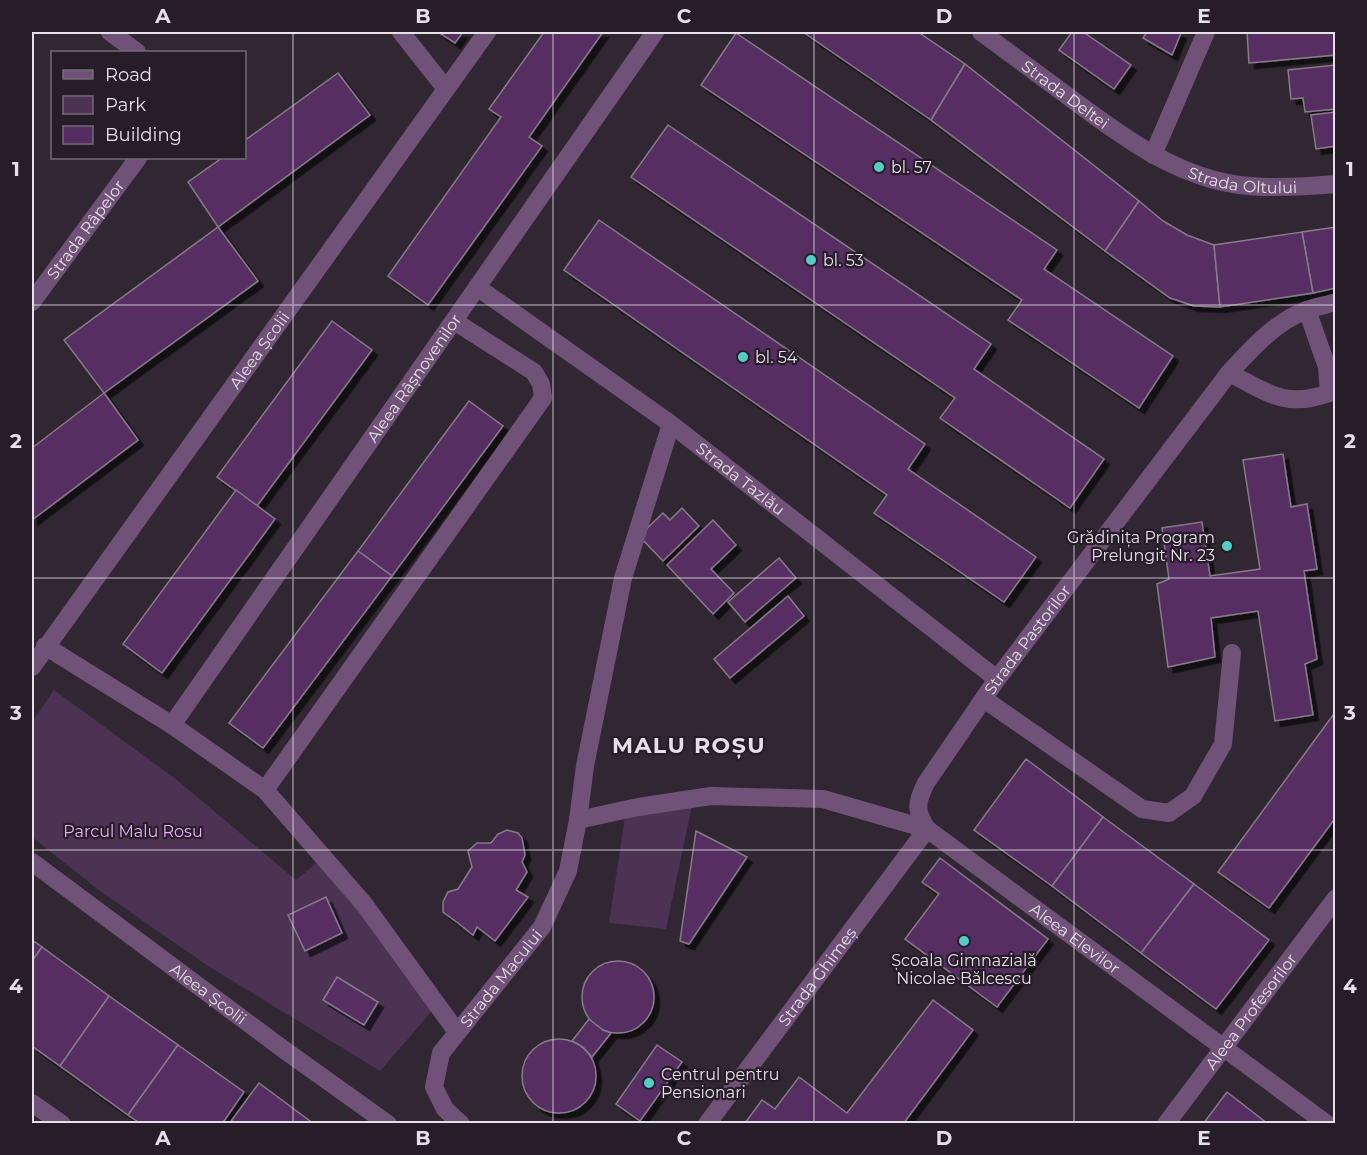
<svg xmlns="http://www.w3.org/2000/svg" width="1367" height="1155" font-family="Montserrat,sans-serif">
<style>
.green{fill:#4c3354}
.building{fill:#562d62;stroke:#867b89;stroke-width:1.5;filter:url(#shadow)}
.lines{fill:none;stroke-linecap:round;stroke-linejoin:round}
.minor{stroke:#705279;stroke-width:18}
.grid{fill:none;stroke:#e6e0e8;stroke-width:1.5;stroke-opacity:0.55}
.poi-dot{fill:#54cdc7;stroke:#261d29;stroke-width:2}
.labels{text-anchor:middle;stroke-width:4.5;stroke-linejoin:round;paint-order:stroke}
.street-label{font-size:16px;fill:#e6e0e8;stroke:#261d29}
.poi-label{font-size:16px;fill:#e6e0e8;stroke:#261d29;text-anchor:start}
.park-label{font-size:16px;fill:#ebadff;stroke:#261d29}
.district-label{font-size:22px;font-weight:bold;letter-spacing:1.5px;fill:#e6e0e8;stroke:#261d29}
.neatline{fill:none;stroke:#e6e0e8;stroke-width:2}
.grid-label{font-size:20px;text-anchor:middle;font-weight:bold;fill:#e6e0e8}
</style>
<defs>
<filter id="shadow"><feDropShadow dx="5.5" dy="5.5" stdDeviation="0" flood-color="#0009"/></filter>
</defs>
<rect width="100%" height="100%" fill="#302733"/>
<g class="green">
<polygon points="54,690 177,780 296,880 320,860 361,909 432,1011 380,1071 208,966 100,891 32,837 32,722"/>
<polygon points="692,805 666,929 609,923 625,817"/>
</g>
<g class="building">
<polygon points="438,32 463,32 455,43"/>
<polygon points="544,32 603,32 529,137 542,146 428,305 388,276 501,117 489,109"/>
<polygon points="803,32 918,32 965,64 931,120"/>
<polygon points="1072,32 1083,32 1131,65 1114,89 1059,50"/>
<polygon points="1147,32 1177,32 1181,33 1172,55 1143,38"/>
<polygon points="1247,32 1336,32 1336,55 1249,63"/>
<polygon points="736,33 1057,250 1044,269 1173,356 1139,408 1008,320 1022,300 701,85"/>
<polygon points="965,64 1139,201 1105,251 931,120"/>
<polygon points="1336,65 1336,109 1305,112 1303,98 1291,99 1288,70"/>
<polygon points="338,73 370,115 218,227 188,182 222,158 244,158 244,141"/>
<polygon points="1336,112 1336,146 1316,149 1311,115"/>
<polygon points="668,125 991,344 974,369 1104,459 1070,508 940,418 955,398 631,177"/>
<polygon points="1139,201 1163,221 1187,235 1214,245 1220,307 1194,306 1170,298 1105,251"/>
<polygon points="599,220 925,444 908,469 1036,557 1004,602 874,513 887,495 564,270"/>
<polygon points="218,227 258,281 104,393 64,340"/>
<polygon points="1336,227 1336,288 1313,293 1302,232"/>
<polygon points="1302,232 1313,293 1220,307 1214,245"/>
<polygon points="332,321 372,350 257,506 217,477"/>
<polygon points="104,393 138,440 32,520 32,448"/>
<polygon points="469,401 503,426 392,576 358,551"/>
<polygon points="1283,454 1291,507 1307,504 1317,569 1304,571 1317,659 1305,664 1313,715 1275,721 1258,611 1211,618 1215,657 1168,667 1157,584 1169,579 1162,528 1202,522 1210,576 1260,569 1243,460"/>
<polygon points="236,490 275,519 162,673 123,644"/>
<polygon points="682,508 699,526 663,561 639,536 663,513 670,520"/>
<polygon points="713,520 736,545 711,569 734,593 713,614 667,565"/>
<polygon points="358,551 392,576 263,748 229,723"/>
<polygon points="779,558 796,578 745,622 728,602"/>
<polygon points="788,596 804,616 730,678 714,659"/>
<polygon points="1336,711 1336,817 1269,908 1218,872"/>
<polygon points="1026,759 1103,817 1052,886 974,830"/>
<polygon points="1103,817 1194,884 1141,953 1052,886"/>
<polygon points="507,830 518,833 522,838 525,855 522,862 527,872 516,890 528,897 495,941 477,927 473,935 458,923 443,912 443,902 448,892 458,889 472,867 468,851 477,843 491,843 498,834"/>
<polygon points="696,831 747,857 689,944 680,941"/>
<polygon points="940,858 1048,939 997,1007 905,939 939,894 922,882"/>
<polygon points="1194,884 1269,940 1216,1009 1141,953"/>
<polygon points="326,897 342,933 305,951 288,915"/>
<polygon points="32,940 42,947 32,961"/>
<polygon points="42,947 109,996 60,1066 32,1046 32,961"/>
<circle cx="618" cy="997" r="36"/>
<polygon points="337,977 378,1002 364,1025 323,1000"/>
<polygon points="109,996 178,1045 128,1115 60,1066"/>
<polygon points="933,1000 973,1030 903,1124 745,1123 762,1100 775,1109 799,1077 847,1113"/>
<polygon points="589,1019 603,1030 611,1033 592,1057 583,1047 572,1041"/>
<circle cx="559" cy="1076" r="37"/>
<polygon points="178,1045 244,1092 222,1124 141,1124 128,1115"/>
<polygon points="657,1045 682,1062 640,1121 616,1104"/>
<polygon points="259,1083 314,1124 229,1124"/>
<polygon points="1227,1092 1268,1124 1203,1124"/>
</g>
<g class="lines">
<g class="minor">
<polyline points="110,32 137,52"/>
<polyline points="401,32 446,89"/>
<path id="s1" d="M 981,32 C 1011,54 1042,77 1073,100 C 1123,137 1175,176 1239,185 C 1271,189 1303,187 1336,184"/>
<polyline points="1153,155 1206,32"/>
<path id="s2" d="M 477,287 L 671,424 L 997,679"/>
<path id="s3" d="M 32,302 L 138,158"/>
<path d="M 1229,373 C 1267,392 1285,409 1329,393 L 1327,367 L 1307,310"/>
<polyline points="45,646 172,725 265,790 364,904 457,1032"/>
<path id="s4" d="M 32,667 L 487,32"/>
<polyline points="984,699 1142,809 1169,813 1193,796 1223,744 1232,653"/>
<path id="s5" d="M 172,725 L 655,32"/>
<polyline points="265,790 543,398 541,384 534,372 454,321"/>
<polyline points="578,820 585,766 623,578 671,424"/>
<path id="s6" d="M 927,829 C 915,810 916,803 926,783 L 997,679 L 1229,373 C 1251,349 1276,321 1307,310 C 1316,307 1326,305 1336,302"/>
<path id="s7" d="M 32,862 L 283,1049 L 388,1124"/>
<polyline points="32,1103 62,1124"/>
<path id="s8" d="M 461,1124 L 445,1109 L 434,1087 L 441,1053 L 542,927 L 568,871 L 578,820 L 638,807 L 711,796 L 823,799 L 927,829 L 1327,1124"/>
<path id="s9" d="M 707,1124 L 927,829"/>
<path id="s10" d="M 1166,1124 L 1336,898"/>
</g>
</g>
<path class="grid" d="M 293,32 L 293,1124M 553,32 L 553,1124M 814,32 L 814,1124M 1074,32 L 1074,1124M 32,305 L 1336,305M 32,578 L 1336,578M 32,850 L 1336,850"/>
<g class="poi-dot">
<circle cx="879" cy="167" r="6"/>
<circle cx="811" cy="260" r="6"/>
<circle cx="743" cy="357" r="6"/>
<circle cx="1227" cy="546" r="6"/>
<circle cx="964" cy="941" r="6"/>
<circle cx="649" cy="1083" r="6"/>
</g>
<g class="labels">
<g class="street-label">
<text dy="6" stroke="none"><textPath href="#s1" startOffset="105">Strada Deltei</textPath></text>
<text dy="6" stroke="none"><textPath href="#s1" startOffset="306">Strada Oltului</textPath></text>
<text dy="6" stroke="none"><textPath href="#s3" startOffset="90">Strada Râpelor</textPath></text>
<text dy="6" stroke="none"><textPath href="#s4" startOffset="390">Aleea Școlii</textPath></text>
<text dy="6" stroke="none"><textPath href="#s5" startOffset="423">Aleea Râșnovenilor</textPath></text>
<text dy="6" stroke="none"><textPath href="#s2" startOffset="326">Strada Tazlău</textPath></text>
<text dy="6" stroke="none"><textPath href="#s6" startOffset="225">Strada Pastorilor</textPath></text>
<text dy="6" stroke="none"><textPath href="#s8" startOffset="896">Aleea Elevilor</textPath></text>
<text dy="6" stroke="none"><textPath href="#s9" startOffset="184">Strada Ghimeș</textPath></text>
<text dy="6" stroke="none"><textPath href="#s8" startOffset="177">Strada Macului</textPath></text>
<text dy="6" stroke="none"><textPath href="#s7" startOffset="220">Aleea Școlii</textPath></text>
<text dy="6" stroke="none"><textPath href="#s10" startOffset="141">Aleea Profesorilor</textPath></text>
</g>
<g class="poi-label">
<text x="891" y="173">bl. 57</text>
<text x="823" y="266">bl. 53</text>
<text x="755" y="363">bl. 54</text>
<text x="1215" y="543" text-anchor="end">Grădinița Program<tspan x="1215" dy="18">Prelungit Nr. 23</tspan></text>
<text x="964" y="966" text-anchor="middle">Școala Gimnazială<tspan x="964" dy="18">Nicolae Bălcescu</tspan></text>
<text x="661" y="1080">Centrul pentru<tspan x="661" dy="18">Pensionari</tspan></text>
</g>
<g class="park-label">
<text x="133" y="837">Parcul Malu Rosu</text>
</g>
<g class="district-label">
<text x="689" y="753">MALU ROȘU</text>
</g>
</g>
<rect width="1367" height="1155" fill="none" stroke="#261d29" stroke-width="66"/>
<rect x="51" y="51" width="195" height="108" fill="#261d29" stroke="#736b75" stroke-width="1.5"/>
<rect x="63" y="70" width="30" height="9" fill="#705279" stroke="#736b75" stroke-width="1.5"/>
<text x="105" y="81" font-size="18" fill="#e6e0e8">Road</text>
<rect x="63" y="96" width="30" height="18" fill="#4c3354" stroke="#736b75" stroke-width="1.5"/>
<text x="105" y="111" font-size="18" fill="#e6e0e8">Park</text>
<rect x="63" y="126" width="30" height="18" fill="#562d62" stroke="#736b75" stroke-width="1.5"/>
<text x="105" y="141" font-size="18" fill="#e6e0e8">Building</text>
<rect x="33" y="33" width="1301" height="1089" class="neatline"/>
<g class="grid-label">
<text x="163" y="23">A</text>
<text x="423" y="23">B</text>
<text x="684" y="23">C</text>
<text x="944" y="23">D</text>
<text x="1204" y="23">E</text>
<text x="16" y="176">1</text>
<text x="1350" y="176">1</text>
<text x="16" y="448">2</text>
<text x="1350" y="448">2</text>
<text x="16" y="720">3</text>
<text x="1350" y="720">3</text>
<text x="16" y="993">4</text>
<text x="1350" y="993">4</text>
<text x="163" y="1145">A</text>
<text x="423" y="1145">B</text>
<text x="684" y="1145">C</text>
<text x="944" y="1145">D</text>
<text x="1204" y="1145">E</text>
</g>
</svg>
